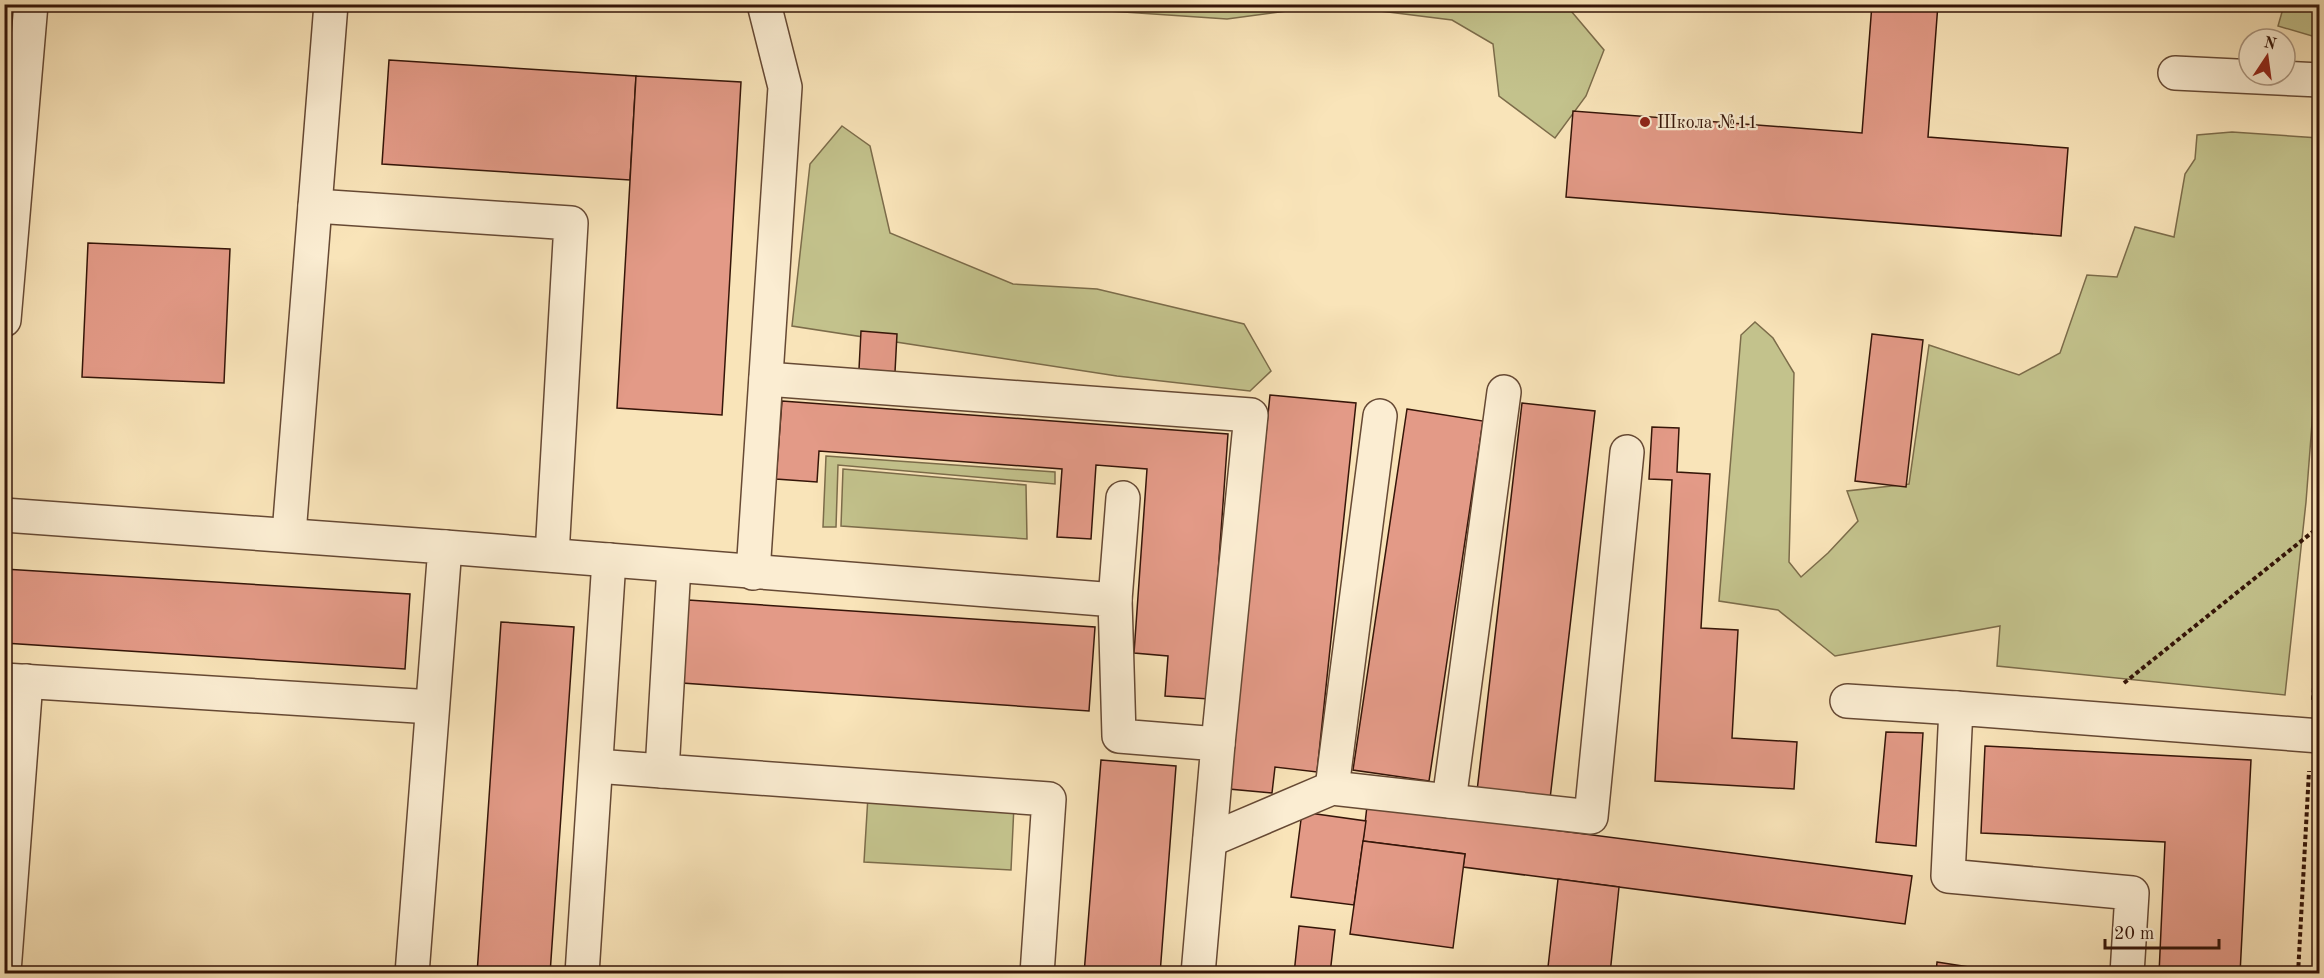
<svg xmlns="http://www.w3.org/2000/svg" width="2324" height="978" font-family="'Old Standard TT',serif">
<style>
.green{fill:#c3c28c;stroke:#7c6c4a;stroke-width:1.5}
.building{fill:#e39a87;stroke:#351508;stroke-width:1.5}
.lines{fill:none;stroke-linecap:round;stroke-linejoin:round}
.minor-casing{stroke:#664934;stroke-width:36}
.path{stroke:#351508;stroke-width:4;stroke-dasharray:4.5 3;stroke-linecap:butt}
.minor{stroke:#fbedd2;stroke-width:33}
.poi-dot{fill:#8f2418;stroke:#fbedd2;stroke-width:2}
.labels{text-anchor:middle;stroke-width:4.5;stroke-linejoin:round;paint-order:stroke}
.poi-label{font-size:18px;fill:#351508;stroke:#fbedd2;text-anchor:start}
</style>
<rect width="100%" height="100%" fill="#f9e4b9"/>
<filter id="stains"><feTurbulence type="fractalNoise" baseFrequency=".00333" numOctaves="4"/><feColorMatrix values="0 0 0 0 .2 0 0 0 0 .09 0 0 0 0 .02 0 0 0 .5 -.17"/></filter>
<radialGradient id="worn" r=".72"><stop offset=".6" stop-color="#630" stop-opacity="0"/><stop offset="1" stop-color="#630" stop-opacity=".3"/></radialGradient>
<g class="green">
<polygon points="1020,5 1566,5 1604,50 1586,96 1555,138 1499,96 1493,44 1452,20 1332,5 1227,19"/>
<polygon points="2284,5 2319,5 2319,38 2278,26"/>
<polygon points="842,126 870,146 890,233 1013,284 1097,289 1244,324 1271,371 1250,391 1117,376 792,326 810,164"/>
<polygon points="2232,132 2319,138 2319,332 2306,502 2285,695 1997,666 2000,626 1835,656 1778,610 1719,601 1741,335 1755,322 1773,338 1794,373 1789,562 1801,577 1828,553 1858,521 1847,491 1909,484 1929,345 2019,375 2060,353 2087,275 2117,277 2135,227 2174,237 2185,174 2195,159 2197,135"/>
<polygon points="826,456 1055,472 1055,484 838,465 836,527 823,527"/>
<polygon points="843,469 1026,485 1027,539 841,526"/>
<polygon points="2319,758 2319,864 2313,847 2317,765"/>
<polygon points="868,796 1014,805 1011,870 864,862"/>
</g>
<g class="building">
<polygon points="1872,4 1938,4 1928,137 2068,148 2061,236 1566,197 1573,111 1862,133"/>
<polygon points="389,60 636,76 630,180 382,164"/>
<polygon points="636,76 741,82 722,415 617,408"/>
<polygon points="88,243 230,249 224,383 82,377"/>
<polygon points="861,331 897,334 895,372 859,369"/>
<polygon points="1872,334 1923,340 1906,487 1855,481"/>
<polygon points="1270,395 1356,403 1317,772 1275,767 1272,793 1229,789"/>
<polygon points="782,401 1228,434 1209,699 1165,696 1168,656 1134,653 1147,469 1096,465 1091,539 1057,537 1062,469 819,451 817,482 776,479"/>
<polygon points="1522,403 1595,411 1550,799 1477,791"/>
<polygon points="1407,409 1483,421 1429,781 1353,770"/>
<polygon points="1652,427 1679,428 1677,472 1710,474 1701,628 1738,630 1732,738 1797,742 1794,789 1655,781 1672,480 1649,479"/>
<polygon points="4,569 410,594 405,669 4,643"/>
<polygon points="688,600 1095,627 1089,711 682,683"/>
<polygon points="501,622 574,627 550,974 477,974"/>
<polygon points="1886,732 1923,733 1916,846 1876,842"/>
<polygon points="1985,746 2251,760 2240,974 2159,974 2165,842 1981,833"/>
<polygon points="1101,760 1176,766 1160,974 1084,974"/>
<polygon points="1367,806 1912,876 1905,924 1463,867 1465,854 1363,841"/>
<polygon points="1302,812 1366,821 1354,905 1291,897"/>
<polygon points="1363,841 1465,854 1453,948 1350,934"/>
<polygon points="1558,879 1619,887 1610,974 1548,967"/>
<polygon points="1299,926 1335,930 1330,974 1294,974"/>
<polygon points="1937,962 1994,971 1994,974 1936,974"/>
</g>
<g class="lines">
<defs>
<g id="minor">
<polyline points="2175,73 2320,80"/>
<polyline points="315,206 571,223 552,555"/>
<polyline points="4,320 31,4"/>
<polyline points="766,379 1251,415 1218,744"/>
<polyline points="4,515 445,547 412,974"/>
<polyline points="289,534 331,4"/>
<polyline points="445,547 1115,600 1119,736 1218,744 1198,974"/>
<polyline points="674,566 662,771 1049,799 1037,974"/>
<polyline points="753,573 785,87 764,4"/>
<polyline points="1115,600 1123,498"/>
<polyline points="4,680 432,707"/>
<polyline points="1847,701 1956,708"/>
<polyline points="596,766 662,771"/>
<polyline points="1332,788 1380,416"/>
<polyline points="1449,801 1504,392"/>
<polyline points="1210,840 1332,788 1591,817 1627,452"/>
<polyline points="4,972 26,681"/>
<polyline points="582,974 609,560"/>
<polyline points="2127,974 2132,893 1948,876 1956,708 2320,736"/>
</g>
</defs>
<use href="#minor" class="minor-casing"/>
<g class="path">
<polyline points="2124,683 2320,526"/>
<polyline points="2313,700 2320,612"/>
<polyline points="2298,974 2309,771"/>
</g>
<use href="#minor" class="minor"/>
</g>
<circle class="poi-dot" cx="1645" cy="122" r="6"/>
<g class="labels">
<g class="poi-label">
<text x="1657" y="128">Школа №11</text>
</g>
</g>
<rect width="2324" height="978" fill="none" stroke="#f9e4b9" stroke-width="24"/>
<rect x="6" y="6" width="2312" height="966" fill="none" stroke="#351508" stroke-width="3"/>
<rect x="12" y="12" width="2300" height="954" fill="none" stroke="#351508" stroke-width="1.5"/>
<g transform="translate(2267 57) rotate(13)"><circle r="28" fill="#fbedd2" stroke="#ac9781" stroke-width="1.5"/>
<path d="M0-4.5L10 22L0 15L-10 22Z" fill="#8f2418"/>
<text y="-9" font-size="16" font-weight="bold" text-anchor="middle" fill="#351508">N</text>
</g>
<path d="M2105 939v9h114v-9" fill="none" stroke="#351508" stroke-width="3"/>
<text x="2114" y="939" font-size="18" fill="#351508" stroke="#fbedd2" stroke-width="4.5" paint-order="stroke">20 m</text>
<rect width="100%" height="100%" filter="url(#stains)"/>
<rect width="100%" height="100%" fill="url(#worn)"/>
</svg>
